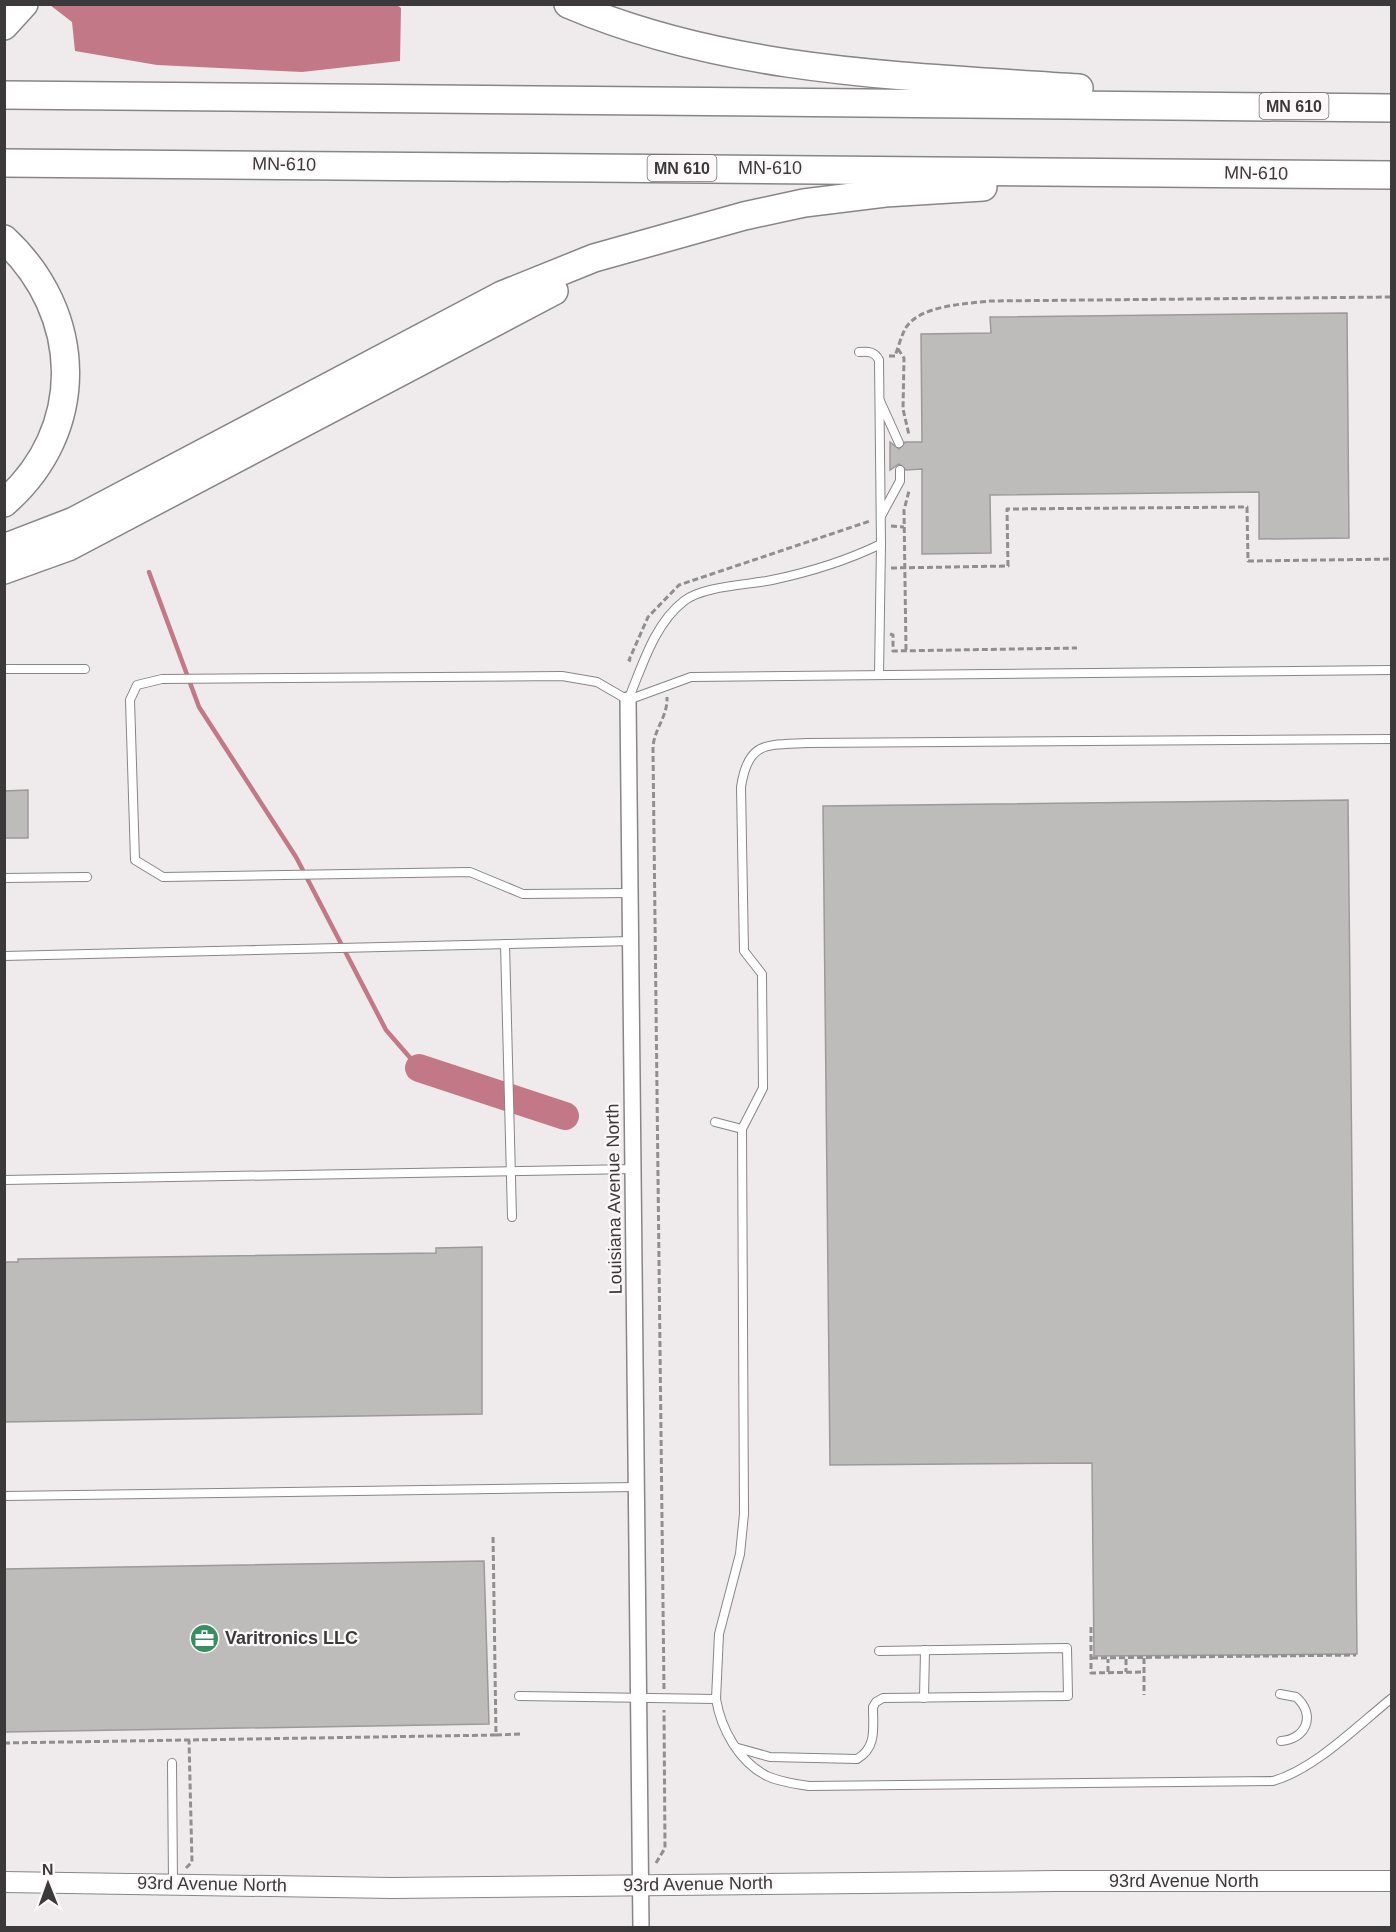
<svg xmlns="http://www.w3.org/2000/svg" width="1396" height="1932" font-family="Helvetica,sans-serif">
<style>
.water{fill:#c37887}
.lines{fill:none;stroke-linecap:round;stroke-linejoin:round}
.stream{stroke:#c37887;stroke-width:4.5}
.river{stroke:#c37887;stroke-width:28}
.building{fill:#bebbbb;stroke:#9d999a;stroke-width:1.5}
.service-casing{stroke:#888585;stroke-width:10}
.minor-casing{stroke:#888585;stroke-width:18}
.tertiary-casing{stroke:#888585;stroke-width:22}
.motorway-casing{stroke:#888585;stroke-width:30}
.path{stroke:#918e8f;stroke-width:3;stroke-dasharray:6 3;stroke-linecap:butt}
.service{stroke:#fff;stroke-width:8}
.minor{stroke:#fff;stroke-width:15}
.tertiary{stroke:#fff;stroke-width:20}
.motorway{stroke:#fff;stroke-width:27}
.labels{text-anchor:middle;stroke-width:4.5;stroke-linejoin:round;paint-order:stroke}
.shield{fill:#fcf8f9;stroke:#757273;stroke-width:1.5}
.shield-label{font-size:16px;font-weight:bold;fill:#3b3939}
.street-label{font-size:18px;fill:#3b3939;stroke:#fcf8f9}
.poi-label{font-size:18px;font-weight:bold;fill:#3b3939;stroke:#fcf8f9;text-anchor:start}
</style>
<rect width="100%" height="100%" fill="#efebec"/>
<polygon class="water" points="50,5 397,5 401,8 400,61 302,72 157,65 75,51 72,22"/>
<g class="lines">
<polyline class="stream" points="149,572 199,707 296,857 386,1030 419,1068"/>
<polyline class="river" points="419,1068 565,1116"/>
</g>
<g class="building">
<polygon points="1347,313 1349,538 1259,539 1259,492 990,495 991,553 922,554 922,469 906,470 899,464 890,470 890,442 899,449 905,442 922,442 921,334 991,333 990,317"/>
<polygon points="28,790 28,838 4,838 4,791"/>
<polygon points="1348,800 1357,1654 1094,1656 1092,1463 830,1465 823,806"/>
<polygon points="482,1247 482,1414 4,1422 4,1262 18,1262 18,1259 436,1253 436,1248"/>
<polygon points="484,1561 489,1724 4,1732 4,1569"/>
</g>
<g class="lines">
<defs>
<g id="service">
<path d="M 859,352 C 869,351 875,352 879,360 L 881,544"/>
<polyline points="880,401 899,443"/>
<polyline points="881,516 900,481 900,470"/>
<polyline points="4,669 85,669"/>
<polyline points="628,700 597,682 562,676 162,679 137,685 130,700 135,860 163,877 470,872 523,894 630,893"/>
<polyline points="628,700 691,677 1392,670"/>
<path d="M 628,700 C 642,667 654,624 684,601 C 703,586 748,585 772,580 C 810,572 846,561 881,544 L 879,675"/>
<polyline points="4,878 87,877"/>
<polyline points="505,944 512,1217"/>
<polyline points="4,956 631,941"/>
<polyline points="715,1122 742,1129"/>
<polyline points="4,1180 633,1169"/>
<polyline points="4,1496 637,1487"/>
<path d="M 1280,1694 L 1296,1697 C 1316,1714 1307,1739 1281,1741"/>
<path d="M 519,1696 L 716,1699 L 719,1634 L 740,1554 L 744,1514 L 742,1129 L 763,1088 L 762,974 L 744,951 L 741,787 C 748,741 766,745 807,743 L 1392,739"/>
<polyline points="924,1698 925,1650"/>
<path d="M 716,1699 C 721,1729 739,1762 767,1776 C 780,1782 795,1784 809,1786 L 1273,1781 C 1315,1769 1357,1726 1392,1698"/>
<path d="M 738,1748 L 770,1757 L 857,1759 C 877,1748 873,1728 873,1707 L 876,1702 L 883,1698 L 1068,1696 L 1067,1648 L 879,1651"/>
<polyline points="172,1763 173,1883"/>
</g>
<polyline id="minor" points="628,700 641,1928"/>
<polyline id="tertiary" points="4,1882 392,1888 1056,1881 1392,1881"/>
<g id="motorway">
<path d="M 568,4 C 729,73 907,76 1079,88"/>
<polyline points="4,26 24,4"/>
<polyline points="4,95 1392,108"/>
<polyline points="4,163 1392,175"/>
<path d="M 4,239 C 84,313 88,430 4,503"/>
<polyline points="4,548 74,521 502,295 594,258 744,216 804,203 885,193 983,187"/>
<polyline points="4,570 68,547 554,291"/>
</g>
</defs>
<use href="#service" class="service-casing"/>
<use href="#minor" class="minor-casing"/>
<use href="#tertiary" class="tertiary-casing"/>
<use href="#motorway" class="motorway-casing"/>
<g class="path">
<polyline points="898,349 904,358 903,409 909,435"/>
<path d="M 889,356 L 895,356 C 898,348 901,337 905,329 C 919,305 965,304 990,301 L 1392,297"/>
<polyline points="891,526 904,527"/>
<polyline points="891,568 1008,566 1007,509 1247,507 1248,561 1392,559"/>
<polyline points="890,634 893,635 893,651 1077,648"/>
<polyline points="906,650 904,510 909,491"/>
<polyline points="631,661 629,660 648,617 679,585 870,521"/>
<polyline points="1091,1627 1091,1673 1144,1672"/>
<polyline points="1092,1658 1356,1655"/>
<polyline points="1144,1658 1144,1695"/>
<polyline points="1126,1659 1126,1672"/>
<polyline points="1108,1672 1108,1659"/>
<path d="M 664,1689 L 653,749 C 653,730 668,717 667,697"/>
<polyline points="496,1735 520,1734"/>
<polyline points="4,1743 496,1735 493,1534"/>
<polyline points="656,1863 665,1848 664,1710"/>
<polyline points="186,1868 192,1862 189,1740"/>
</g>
<use href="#service" class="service"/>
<use href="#minor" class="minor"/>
<use href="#tertiary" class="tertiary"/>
<use href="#motorway" class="motorway"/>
</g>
<defs>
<symbol id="office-disc" viewBox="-11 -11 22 22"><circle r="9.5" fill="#398e61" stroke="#fcf8f9"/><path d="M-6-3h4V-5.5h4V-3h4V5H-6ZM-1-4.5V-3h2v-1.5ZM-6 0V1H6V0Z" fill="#fff"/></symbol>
</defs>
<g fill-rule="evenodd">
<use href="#office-disc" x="188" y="1622" width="33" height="33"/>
</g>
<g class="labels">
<g class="shield">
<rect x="1259.5" y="93" width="69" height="26" rx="4.5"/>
<rect x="647.5" y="155" width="69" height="26" rx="4.5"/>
</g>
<g class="shield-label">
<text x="1294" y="112">MN 610</text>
<text x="682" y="174">MN 610</text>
</g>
<g class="street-label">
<text transform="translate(284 164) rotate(1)" y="6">MN-610</text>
<text x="770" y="174">MN-610</text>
<text transform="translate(1256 173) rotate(1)" y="6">MN-610</text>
<text transform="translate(614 1199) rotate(-91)" y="6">Louisiana Avenue North</text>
<text x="1184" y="1887">93rd Avenue North</text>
<text transform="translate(212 1884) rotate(1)" y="6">93rd Avenue North</text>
<text transform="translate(698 1884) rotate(-1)" y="6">93rd Avenue North</text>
</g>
<g class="poi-label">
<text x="225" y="1644">Varitronics LLC</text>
</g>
</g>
<rect width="1396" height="1932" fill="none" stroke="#3b3939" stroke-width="12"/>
<g transform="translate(48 1884) rotate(359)" stroke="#fcf8f9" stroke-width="4.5" paint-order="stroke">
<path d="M0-4.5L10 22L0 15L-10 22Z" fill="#3b3939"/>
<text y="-9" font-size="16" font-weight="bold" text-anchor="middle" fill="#3b3939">N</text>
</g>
</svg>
